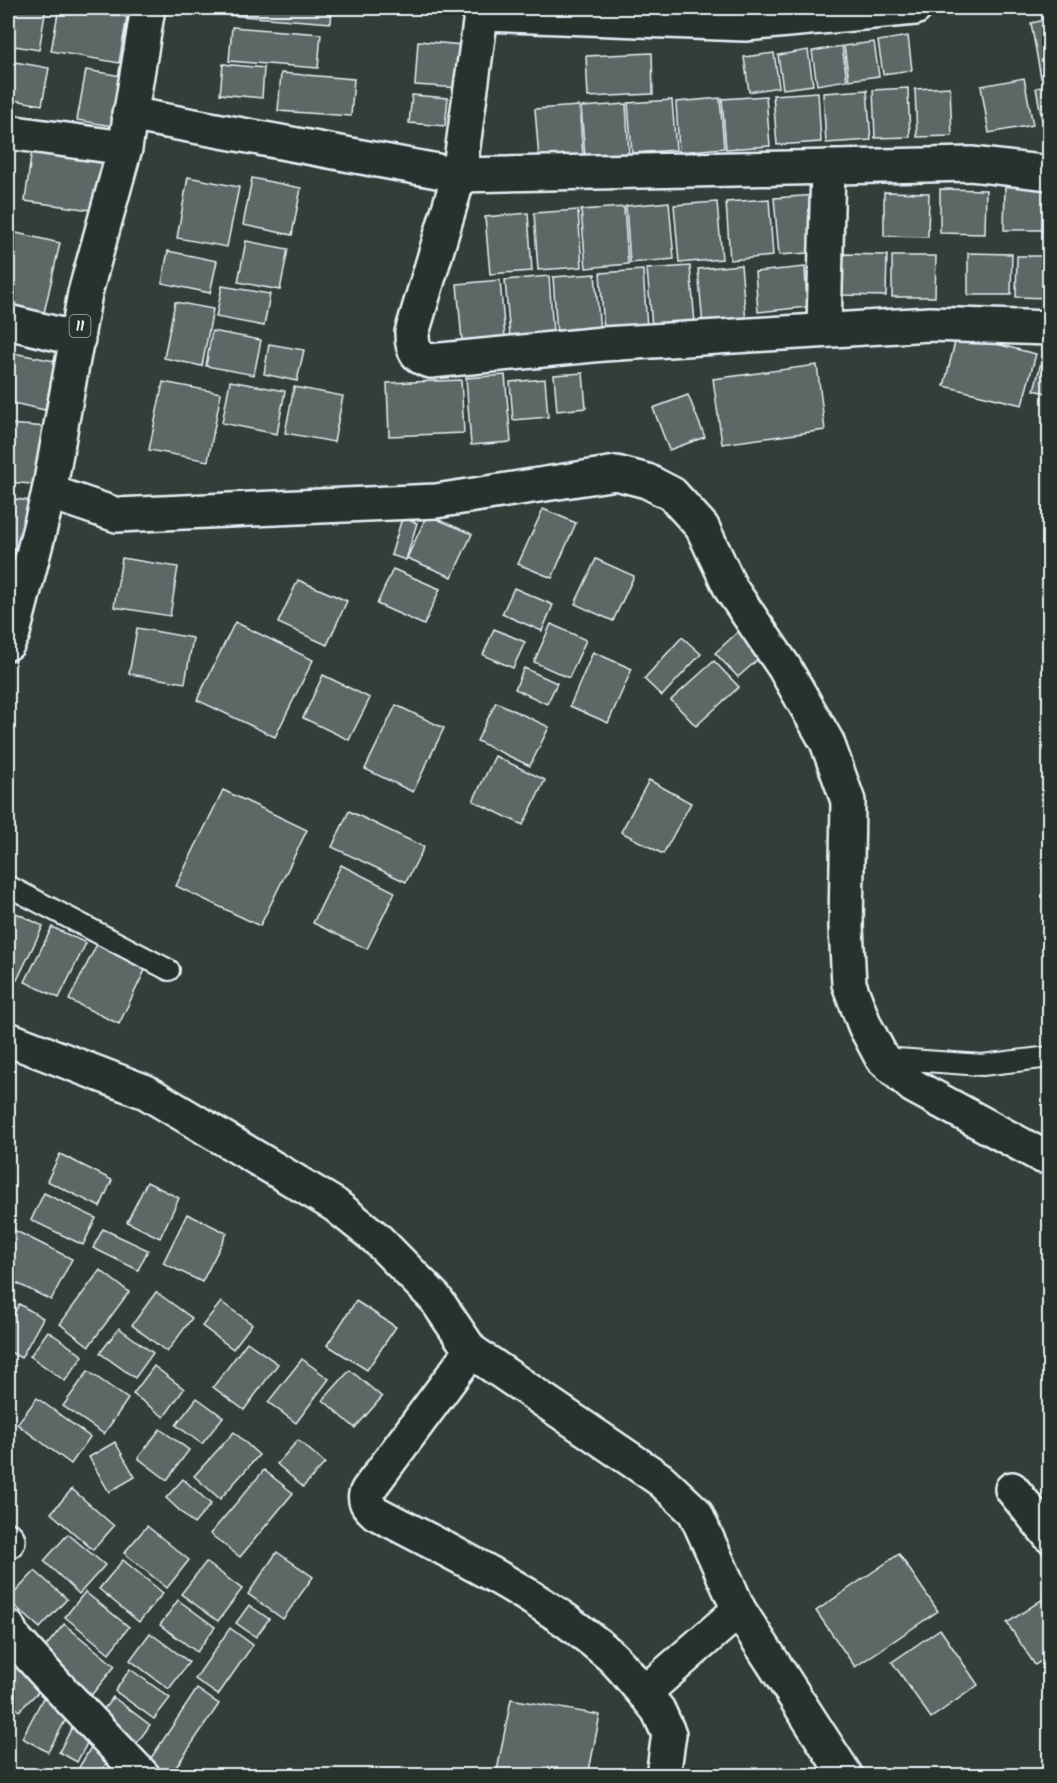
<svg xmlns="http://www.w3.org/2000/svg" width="1057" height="1783" font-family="Kalam,sans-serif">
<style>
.building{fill:#5c6865;stroke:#e8f1f8;stroke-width:1.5}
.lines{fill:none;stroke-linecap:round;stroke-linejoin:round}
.lane-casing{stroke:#e8f1f8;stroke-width:24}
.street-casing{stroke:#e8f1f8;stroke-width:38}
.highway-casing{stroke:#e8f1f8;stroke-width:38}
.lane{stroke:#26332d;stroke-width:20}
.street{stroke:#26332d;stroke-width:33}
.highway{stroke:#26332d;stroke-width:33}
.labels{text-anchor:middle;stroke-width:5;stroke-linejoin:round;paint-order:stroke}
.shield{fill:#26332d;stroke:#aeb8bb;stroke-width:1.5}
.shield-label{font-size:14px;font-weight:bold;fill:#e8f1f8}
</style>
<rect width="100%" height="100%" fill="#323e39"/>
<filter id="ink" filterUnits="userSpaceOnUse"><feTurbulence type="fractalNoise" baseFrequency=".0167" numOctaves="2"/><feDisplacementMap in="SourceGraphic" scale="12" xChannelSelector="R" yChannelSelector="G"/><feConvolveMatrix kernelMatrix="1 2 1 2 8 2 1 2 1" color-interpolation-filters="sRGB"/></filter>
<g filter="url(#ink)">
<g class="building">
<polygon points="8,8 46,8 39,50 8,45"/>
<polygon points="59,8 73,8 127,17 119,63 51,51"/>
<polygon points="228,8 332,8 331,23 227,15"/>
<polygon points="1050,19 1050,77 1041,78 1031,23"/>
<polygon points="232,27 321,34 318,68 229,61"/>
<polygon points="908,36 912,70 883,74 878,41"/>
<polygon points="418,41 463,45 460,88 415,85"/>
<polygon points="874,42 879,76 849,80 844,46"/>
<polygon points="842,46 847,80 817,85 812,51"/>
<polygon points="808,50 813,85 783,89 778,55"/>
<polygon points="652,53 653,94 588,97 586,56"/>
<polygon points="774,53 779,87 749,92 744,57"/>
<polygon points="15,62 49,68 42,105 8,99"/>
<polygon points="223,64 264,68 262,98 220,94"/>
<polygon points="86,70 128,77 118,127 77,120"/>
<polygon points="281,73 354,79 351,116 278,111"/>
<polygon points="1024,78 1033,125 989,133 981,86"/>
<polygon points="1050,85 1050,152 1048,152 1036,88"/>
<polygon points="950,87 952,136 917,137 915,89"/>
<polygon points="908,88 910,137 875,138 873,90"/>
<polygon points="867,90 871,140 826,143 823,93"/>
<polygon points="818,92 821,142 777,145 773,95"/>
<polygon points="412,95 448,98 445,126 409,123"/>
<polygon points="766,96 770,146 726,149 722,99"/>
<polygon points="720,98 724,148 679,152 676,102"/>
<polygon points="672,100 676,150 632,153 628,103"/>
<polygon points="626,104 629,154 585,157 581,107"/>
<polygon points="579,106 583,155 539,159 535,109"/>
<polygon points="33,141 114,152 105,212 25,201"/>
<polygon points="188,177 239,187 227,247 177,238"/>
<polygon points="252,178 301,188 292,235 243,225"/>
<polygon points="1005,186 1050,186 1049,230 1004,230"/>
<polygon points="940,189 986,190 985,234 940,233"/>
<polygon points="884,192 929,193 928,237 884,236"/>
<polygon points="817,195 822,252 779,255 774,198"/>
<polygon points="769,199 773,256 730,260 726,202"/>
<polygon points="669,202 674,259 630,263 626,206"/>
<polygon points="717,202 722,259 679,263 674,205"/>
<polygon points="624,207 628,264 586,268 581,210"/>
<polygon points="578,210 582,267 538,270 534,213"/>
<polygon points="528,213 532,271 490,274 485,217"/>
<polygon points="8,231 60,243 44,313 8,305"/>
<polygon points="246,241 288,249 280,290 238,282"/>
<polygon points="168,251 217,261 210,293 162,283"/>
<polygon points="968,253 1012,254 1011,295 968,295"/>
<polygon points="843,254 887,255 886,296 842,295"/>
<polygon points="892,256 936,256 935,297 892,297"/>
<polygon points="1017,256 1050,256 1050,298 1016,297"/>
<polygon points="741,265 746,322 703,326 698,269"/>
<polygon points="690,266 695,323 652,327 647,269"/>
<polygon points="805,267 807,307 758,312 755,272"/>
<polygon points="643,270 647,328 604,331 600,273"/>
<polygon points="595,274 600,332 557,335 553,277"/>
<polygon points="549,276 553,333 510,337 505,280"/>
<polygon points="500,280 505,337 462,341 457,284"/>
<polygon points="222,286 270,294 264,326 216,317"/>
<polygon points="175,302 213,309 202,366 164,358"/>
<polygon points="212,331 261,340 254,375 206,366"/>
<polygon points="957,334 1036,354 1022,405 944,386"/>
<polygon points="1047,339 1050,340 1050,394 1034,390"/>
<polygon points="269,344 304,350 297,381 264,374"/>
<polygon points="8,352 55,361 45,410 8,402"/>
<polygon points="817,365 825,430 722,444 713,379"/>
<polygon points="583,373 586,408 557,411 554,375"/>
<polygon points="505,375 511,442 471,445 466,378"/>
<polygon points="545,379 548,417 513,420 510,382"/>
<polygon points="461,380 464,433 389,436 387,383"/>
<polygon points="230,381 285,391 277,434 222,423"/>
<polygon points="163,382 221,393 208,461 149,450"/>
<polygon points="294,387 343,396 334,442 285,433"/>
<polygon points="688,395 705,437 669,450 653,408"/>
<polygon points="8,424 48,427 42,485 8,482"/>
<polygon points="8,498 38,502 31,555 8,552"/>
<polygon points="543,509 576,523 552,578 518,564"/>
<polygon points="427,515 472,534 452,577 407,558"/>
<polygon points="402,518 417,523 406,560 391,555"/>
<polygon points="122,558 178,567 170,616 114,607"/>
<polygon points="596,559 634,576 613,621 575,604"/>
<polygon points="393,569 440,589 424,625 377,604"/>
<polygon points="298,580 347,601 327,645 278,623"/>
<polygon points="514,588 553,605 542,631 502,614"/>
<polygon points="235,622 313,660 275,737 197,700"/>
<polygon points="551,624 586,640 569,678 534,662"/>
<polygon points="137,628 193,638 185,683 129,674"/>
<polygon points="494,629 525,642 513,668 483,655"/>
<polygon points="740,630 763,655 738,677 715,653"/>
<polygon points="682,637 701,654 662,696 644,679"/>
<polygon points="593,652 632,669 608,723 570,706"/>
<polygon points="714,661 739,687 696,726 671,700"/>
<polygon points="524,668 557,683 547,704 515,689"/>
<polygon points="323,675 370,698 349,740 303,718"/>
<polygon points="496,702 549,727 530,766 477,741"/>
<polygon points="396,705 444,728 413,792 365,769"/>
<polygon points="495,756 545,780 523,825 473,801"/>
<polygon points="649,780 691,803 663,854 621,832"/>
<polygon points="223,790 307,830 260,926 176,886"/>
<polygon points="349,811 424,847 406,882 332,847"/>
<polygon points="341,865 395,892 367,949 313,923"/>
<polygon points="8,909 43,926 17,980 8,976"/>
<polygon points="52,927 86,943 59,998 25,982"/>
<polygon points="97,944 146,968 119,1024 69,1000"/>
<polygon points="60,1154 112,1180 100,1207 47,1181"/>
<polygon points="147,1182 179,1198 160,1238 127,1222"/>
<polygon points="44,1193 96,1218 83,1245 31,1220"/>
<polygon points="187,1214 227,1233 202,1282 163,1263"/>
<polygon points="8,1227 72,1259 51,1300 8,1279"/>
<polygon points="103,1229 148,1250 138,1270 93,1248"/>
<polygon points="100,1270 129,1292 89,1346 60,1324"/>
<polygon points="156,1292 192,1318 167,1352 132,1325"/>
<polygon points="356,1301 396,1327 367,1370 327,1345"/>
<polygon points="221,1302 252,1324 233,1349 202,1326"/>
<polygon points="19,1304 43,1318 21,1358 8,1351 8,1325"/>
<polygon points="119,1328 153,1353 135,1378 100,1353"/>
<polygon points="48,1331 83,1356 65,1381 30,1356"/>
<polygon points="247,1342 278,1364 244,1410 213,1387"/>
<polygon points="302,1359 329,1379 296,1423 268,1402"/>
<polygon points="154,1366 184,1389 164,1417 133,1394"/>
<polygon points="350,1370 382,1397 355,1428 323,1400"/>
<polygon points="88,1371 128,1399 104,1434 63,1406"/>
<polygon points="37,1398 90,1437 71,1464 17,1424"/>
<polygon points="197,1398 223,1417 202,1444 176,1425"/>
<polygon points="160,1429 189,1450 167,1480 138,1458"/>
<polygon points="234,1432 259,1455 220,1499 194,1476"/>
<polygon points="298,1440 325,1463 303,1487 277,1464"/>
<polygon points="115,1442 135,1477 109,1492 89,1457"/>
<polygon points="264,1470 293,1493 240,1557 210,1534"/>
<polygon points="183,1479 211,1504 194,1524 166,1498"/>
<polygon points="72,1489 114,1526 93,1550 51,1513"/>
<polygon points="147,1526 189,1560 167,1588 124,1553"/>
<polygon points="68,1534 105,1565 79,1594 44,1561"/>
<polygon points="277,1552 313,1577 283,1619 248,1594"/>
<polygon points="899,1554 938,1611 855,1667 816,1611"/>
<polygon points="123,1560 163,1593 139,1622 99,1589"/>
<polygon points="206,1562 242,1589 218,1621 181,1594"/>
<polygon points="35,1571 67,1599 40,1628 8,1600"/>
<polygon points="85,1592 129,1627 109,1653 65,1617"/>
<polygon points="1049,1595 1050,1655 1035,1665 1007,1623"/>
<polygon points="178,1600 215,1627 197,1652 160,1625"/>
<polygon points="249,1605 269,1619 256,1637 236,1623"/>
<polygon points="64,1624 115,1666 89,1698 38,1656"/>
<polygon points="230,1628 253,1645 218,1695 195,1679"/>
<polygon points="940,1629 978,1685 931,1718 892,1662"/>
<polygon points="150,1633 189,1662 169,1689 130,1660"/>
<polygon points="8,1649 46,1684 19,1711 8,1700"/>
<polygon points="130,1669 170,1698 154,1719 115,1691"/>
<polygon points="197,1689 219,1704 170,1776 149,1761"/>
<polygon points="44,1696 71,1710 48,1752 22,1738"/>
<polygon points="113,1697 150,1725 135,1746 97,1718"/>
<polygon points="511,1699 600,1715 588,1776 496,1776"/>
<polygon points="74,1724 92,1734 77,1762 59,1752"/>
<polygon points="94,1742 112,1753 99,1776 74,1776"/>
</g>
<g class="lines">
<defs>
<g id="lane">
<polyline points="8,886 169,970"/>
<polyline points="882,1058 982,1065 1050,1057"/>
</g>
<g id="street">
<path d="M 482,8 L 459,175 L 412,333 C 412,347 415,358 431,361 L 603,344 L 930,324 L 1050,328"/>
<polyline points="482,14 745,24 915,8"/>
<polyline points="129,114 459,175 971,164 1050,173"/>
<polyline points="8,132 125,148"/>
<polyline points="8,322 78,339"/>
<polyline points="824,329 828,167"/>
<polyline points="49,492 117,515 436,501 616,473 647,481 672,494 702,527 731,589 784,667 827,742 848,801 846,927 849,984 865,1026 882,1058 913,1086 1042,1156 1050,1157"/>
<polyline points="8,1039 146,1092 335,1205 376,1238 435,1298 471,1351 661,1480 695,1512 739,1610 846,1776"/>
<path d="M 471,1351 L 368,1490 C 362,1500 368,1506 376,1513 C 456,1555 542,1595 611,1656 C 623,1667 633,1681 644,1693"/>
<polyline points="1012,1489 1050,1536"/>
<polyline points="8,1541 8,1540"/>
<polyline points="8,1627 12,1636 49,1677 143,1776"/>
<polyline points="663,1776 669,1734 658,1710 644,1693 739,1610"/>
</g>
<polyline id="highway" points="8,643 13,633 49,492 85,293 125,148 148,8"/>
</defs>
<use href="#lane" class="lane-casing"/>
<use href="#street" class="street-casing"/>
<use href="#highway" class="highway-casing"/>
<use href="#lane" class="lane"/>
<use href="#street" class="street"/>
<use href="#highway" class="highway"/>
</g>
</g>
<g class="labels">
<rect class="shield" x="69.5" y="315" width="21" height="22" rx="4.5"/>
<g class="shield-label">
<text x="80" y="331">11</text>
</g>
</g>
<rect width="1057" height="1783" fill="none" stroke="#26332d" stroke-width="30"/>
<rect x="15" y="15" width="1027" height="1753" fill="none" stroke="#e8f1f8" stroke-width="2" filter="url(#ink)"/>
</svg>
